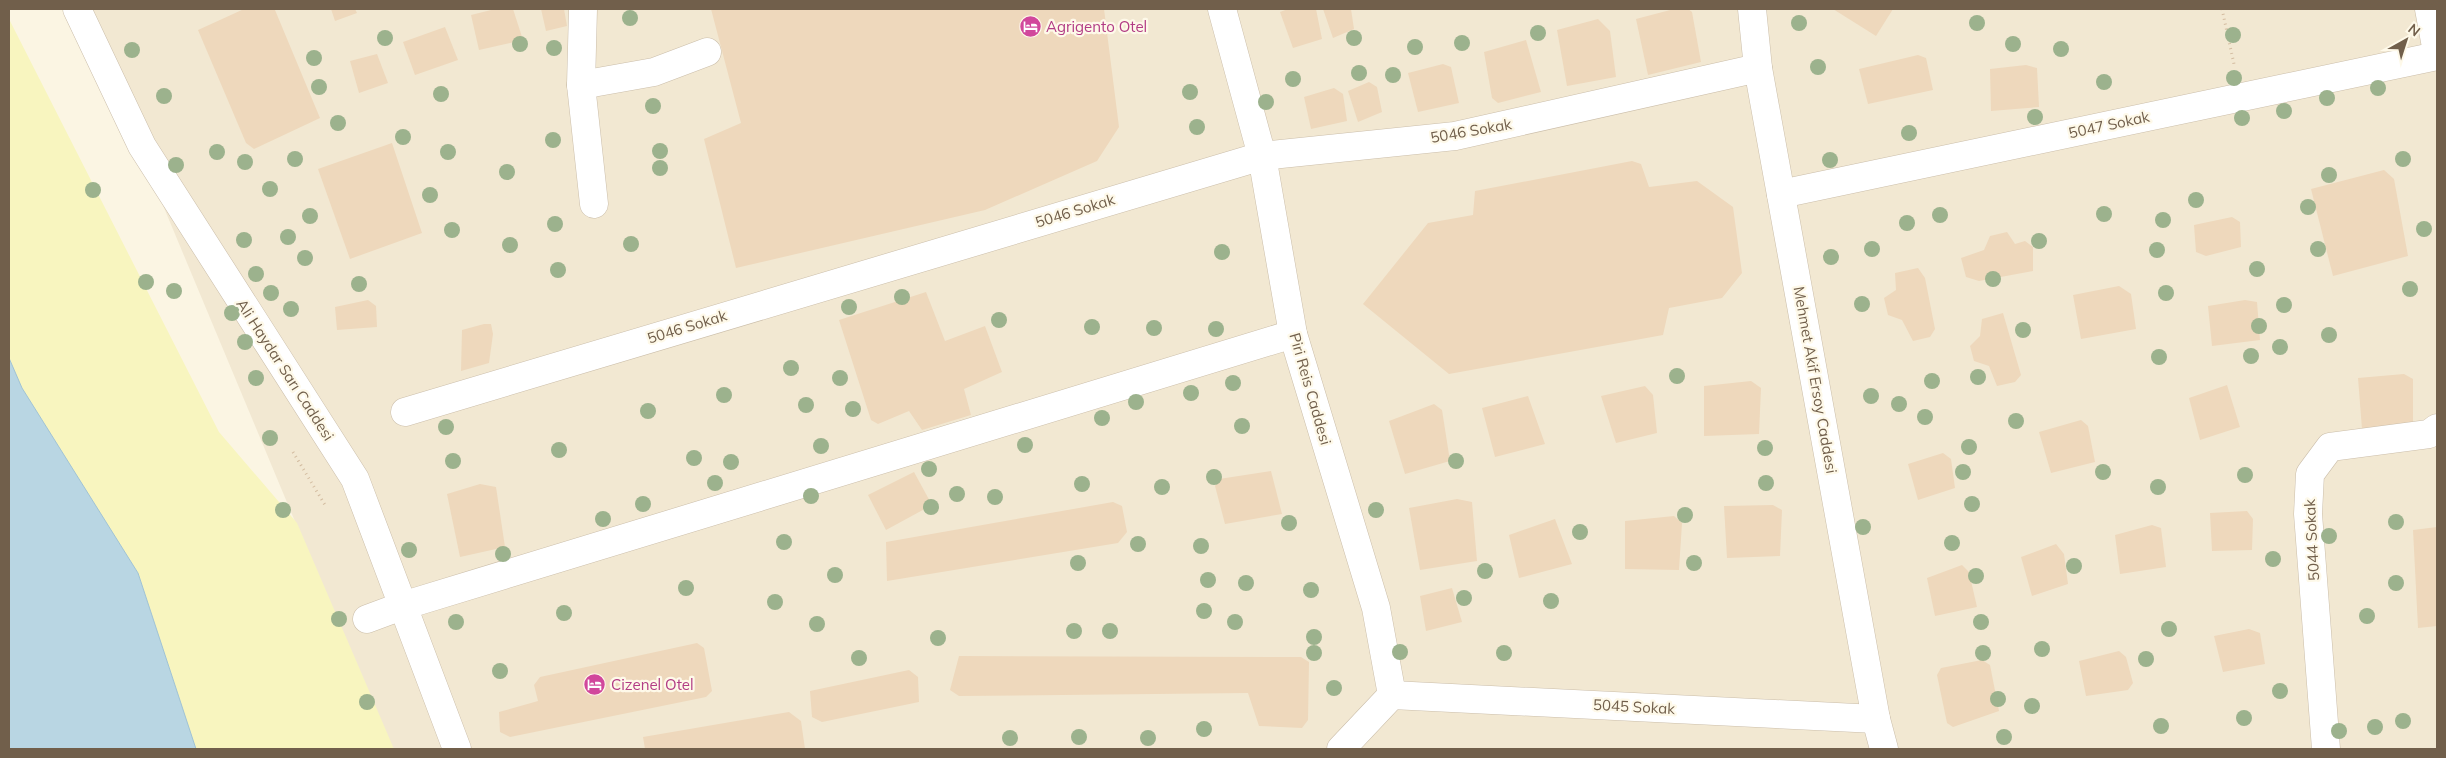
<svg xmlns="http://www.w3.org/2000/svg" width="2446" height="758" font-family="Mulish,sans-serif">
<style>
.residential{fill:#f2e8d2}
.sand{fill:#f8f5bf}
.water{fill:#b9d6e3;stroke:#a0c3d4}
.building{fill:#eed8bc}
.lines{fill:none;stroke-linecap:round;stroke-linejoin:round}
.minor-casing{stroke:#cbbeaa;stroke-width:29}
.path{stroke:#d3bca0;stroke-width:3;stroke-dasharray:1 4;stroke-linecap:butt}
.minor{stroke:#fff;stroke-width:28}
.tree{fill:#9cb28d}
.labels{text-anchor:middle;stroke-width:4.5;stroke-linejoin:round;paint-order:stroke}
.hotel-label{font-size:15px;fill:#b23c85;stroke:#fef9e9;text-anchor:start}
.street-label{font-size:15px;fill:#715f4b;stroke:#fef9e9}
</style>
<rect width="100%" height="100%" fill="#fbf5e3"/>
<polygon class="residential" points="81,9 2437,9 2437,749 390,749"/>
<polygon class="sand" points="9,19 219,432 297,523 394,749 196,749 138,573 22,388 9,358"/>
<polygon class="water" points="9,358 22,388 138,573 196,749 9,749"/>
<g class="building">
<polygon points="244,9 275,10 320,118 254,149 246,143 198,30"/>
<polygon points="331,9 355,9 357,13 335,21"/>
<polygon points="495,9 513,9 523,40 479,50 471,15"/>
<polygon points="541,9 564,9 567,26 546,31"/>
<polygon points="711,9 1104,9 1119,127 1097,161 985,210 736,268 704,139 741,123"/>
<polygon points="1288,9 1316,9 1322,39 1293,48 1280,12"/>
<polygon points="1323,9 1351,9 1354,29 1333,38"/>
<polygon points="1674,9 1688,9 1692,12 1701,62 1648,75 1636,19"/>
<polygon points="1833,9 1893,9 1876,36"/>
<polygon points="1598,19 1610,31 1616,77 1567,86 1557,30"/>
<polygon points="445,27 458,60 415,75 403,42"/>
<polygon points="1526,40 1541,92 1498,103 1492,98 1484,52"/>
<polygon points="377,54 388,83 359,93 350,61"/>
<polygon points="1918,55 1926,58 1933,90 1868,104 1859,69"/>
<polygon points="1443,64 1451,67 1459,103 1418,112 1408,73"/>
<polygon points="2026,65 2037,68 2039,107 1991,111 1990,69"/>
<polygon points="1369,82 1377,87 1382,112 1358,122 1348,91"/>
<polygon points="1334,88 1343,94 1347,121 1311,129 1304,97"/>
<polygon points="392,143 422,233 350,259 318,169"/>
<polygon points="1632,161 1641,164 1649,187 1697,181 1733,207 1742,273 1722,298 1669,308 1663,335 1449,374 1363,304 1428,223 1473,215 1475,191"/>
<polygon points="2384,170 2394,179 2408,256 2333,276 2311,189"/>
<polygon points="2232,217 2240,222 2241,247 2206,256 2196,252 2194,225"/>
<polygon points="2007,232 2015,244 2025,241 2033,247 2033,271 1979,281 1966,277 1961,258 1984,250 1990,236"/>
<polygon points="1918,268 1925,278 1935,329 1930,337 1913,341 1902,320 1888,315 1884,298 1896,290 1895,273"/>
<polygon points="2119,286 2131,294 2136,329 2081,339 2073,295"/>
<polygon points="926,292 945,341 985,326 1002,372 964,389 971,415 922,430 909,411 878,424 871,420 839,320"/>
<polygon points="368,300 376,306 377,327 337,330 335,307"/>
<polygon points="2245,300 2257,302 2260,340 2212,346 2208,306"/>
<polygon points="2003,313 2021,375 2015,382 1997,386 1989,366 1974,361 1970,346 1980,336 1982,319"/>
<polygon points="484,324 491,324 493,334 489,363 461,371 462,330"/>
<polygon points="2404,374 2413,379 2413,427 2362,429 2358,378"/>
<polygon points="1751,381 1761,388 1759,434 1704,436 1704,386"/>
<polygon points="2227,385 2240,427 2200,440 2189,398"/>
<polygon points="1645,386 1653,395 1657,433 1616,443 1601,396"/>
<polygon points="1528,396 1545,444 1495,457 1482,408"/>
<polygon points="1434,404 1442,410 1450,461 1405,474 1389,421"/>
<polygon points="2081,420 2088,426 2095,462 2051,473 2039,432"/>
<polygon points="1943,453 1951,459 1955,488 1918,500 1908,464"/>
<polygon points="1271,471 1282,514 1225,524 1215,486 1219,479"/>
<polygon points="914,472 932,505 886,530 868,495"/>
<polygon points="480,484 496,487 505,547 460,557 447,494"/>
<polygon points="1457,499 1472,502 1477,561 1420,570 1409,508"/>
<polygon points="1113,502 1122,506 1127,532 1118,543 887,581 886,542"/>
<polygon points="1773,505 1782,510 1780,556 1727,558 1724,506"/>
<polygon points="2247,511 2253,519 2252,550 2212,551 2210,513"/>
<polygon points="1674,516 1682,523 1679,570 1625,569 1625,521"/>
<polygon points="1555,519 1572,564 1519,578 1509,535"/>
<polygon points="2152,525 2161,528 2166,567 2120,574 2115,535"/>
<polygon points="2437,527 2437,626 2418,628 2413,530"/>
<polygon points="2056,544 2064,554 2068,584 2032,596 2021,557"/>
<polygon points="1962,565 1969,572 1977,607 1935,616 1927,578"/>
<polygon points="1452,588 1462,622 1426,631 1420,596"/>
<polygon points="2249,629 2260,633 2265,664 2223,672 2214,636"/>
<polygon points="697,643 704,648 712,691 706,697 510,737 500,732 499,712 538,701 534,685 540,677"/>
<polygon points="2119,651 2126,657 2133,683 2128,690 2086,696 2079,661"/>
<polygon points="959,656 1301,657 1309,662 1308,720 1302,728 1259,726 1248,693 959,696 950,690"/>
<polygon points="1982,660 1990,665 1999,711 1953,727 1947,723 1937,675 1941,668"/>
<polygon points="909,670 918,677 919,702 822,722 812,717 810,691"/>
<polygon points="789,712 801,721 805,749 645,749 643,737"/>
</g>
<g class="lines">
<defs>
<g id="minor">
<polyline points="77,9 142,146 355,479 457,749"/>
<polyline points="583,9 581,85 594,204"/>
<polyline points="1222,9 1262,156 1293,334 1376,608 1392,695 1341,749"/>
<polyline points="1752,9 1758,68 1876,719 1884,749"/>
<polyline points="2429,9 2437,52"/>
<polyline points="581,85 654,72 707,52"/>
<polyline points="1781,194 2437,56"/>
<polyline points="405,412 1262,156 1455,136 1758,68"/>
<polyline points="367,619 402,606 1293,334"/>
<polyline points="1392,695 1876,719"/>
<polyline points="2326,749 2308,514 2310,474 2330,447 2429,434 2437,428"/>
</g>
</defs>
<use href="#minor" class="minor-casing"/>
<g class="path">
<polyline points="2222,9 2234,64"/>
<polyline points="293,452 325,505"/>
</g>
<use href="#minor" class="minor"/>
</g>
<g class="tree">
<circle cx="630" cy="18" r="8"/>
<circle cx="1799" cy="23" r="8"/>
<circle cx="1977" cy="23" r="8"/>
<circle cx="1538" cy="33" r="8"/>
<circle cx="2233" cy="35" r="8"/>
<circle cx="385" cy="38" r="8"/>
<circle cx="1354" cy="38" r="8"/>
<circle cx="1462" cy="43" r="8"/>
<circle cx="520" cy="44" r="8"/>
<circle cx="2013" cy="44" r="8"/>
<circle cx="1415" cy="47" r="8"/>
<circle cx="554" cy="48" r="8"/>
<circle cx="2061" cy="49" r="8"/>
<circle cx="132" cy="50" r="8"/>
<circle cx="314" cy="58" r="8"/>
<circle cx="1818" cy="67" r="8"/>
<circle cx="1359" cy="73" r="8"/>
<circle cx="1393" cy="75" r="8"/>
<circle cx="2234" cy="78" r="8"/>
<circle cx="1293" cy="79" r="8"/>
<circle cx="2104" cy="82" r="8"/>
<circle cx="319" cy="87" r="8"/>
<circle cx="2378" cy="88" r="8"/>
<circle cx="1190" cy="92" r="8"/>
<circle cx="441" cy="94" r="8"/>
<circle cx="164" cy="96" r="8"/>
<circle cx="2327" cy="98" r="8"/>
<circle cx="1266" cy="102" r="8"/>
<circle cx="653" cy="106" r="8"/>
<circle cx="2284" cy="111" r="8"/>
<circle cx="2035" cy="117" r="8"/>
<circle cx="2242" cy="118" r="8"/>
<circle cx="338" cy="123" r="8"/>
<circle cx="1197" cy="127" r="8"/>
<circle cx="1909" cy="133" r="8"/>
<circle cx="403" cy="137" r="8"/>
<circle cx="553" cy="140" r="8"/>
<circle cx="660" cy="151" r="8"/>
<circle cx="217" cy="152" r="8"/>
<circle cx="448" cy="152" r="8"/>
<circle cx="295" cy="159" r="8"/>
<circle cx="2403" cy="159" r="8"/>
<circle cx="1830" cy="160" r="8"/>
<circle cx="245" cy="162" r="8"/>
<circle cx="176" cy="165" r="8"/>
<circle cx="660" cy="168" r="8"/>
<circle cx="507" cy="172" r="8"/>
<circle cx="2329" cy="175" r="8"/>
<circle cx="270" cy="189" r="8"/>
<circle cx="93" cy="190" r="8"/>
<circle cx="430" cy="195" r="8"/>
<circle cx="2196" cy="200" r="8"/>
<circle cx="2308" cy="207" r="8"/>
<circle cx="2104" cy="214" r="8"/>
<circle cx="1940" cy="215" r="8"/>
<circle cx="310" cy="216" r="8"/>
<circle cx="2163" cy="220" r="8"/>
<circle cx="1907" cy="223" r="8"/>
<circle cx="555" cy="224" r="8"/>
<circle cx="2424" cy="229" r="8"/>
<circle cx="452" cy="230" r="8"/>
<circle cx="288" cy="237" r="8"/>
<circle cx="244" cy="240" r="8"/>
<circle cx="2039" cy="241" r="8"/>
<circle cx="631" cy="244" r="8"/>
<circle cx="510" cy="245" r="8"/>
<circle cx="1872" cy="249" r="8"/>
<circle cx="2318" cy="249" r="8"/>
<circle cx="2157" cy="250" r="8"/>
<circle cx="1222" cy="252" r="8"/>
<circle cx="1831" cy="257" r="8"/>
<circle cx="305" cy="258" r="8"/>
<circle cx="2257" cy="269" r="8"/>
<circle cx="558" cy="270" r="8"/>
<circle cx="256" cy="274" r="8"/>
<circle cx="1993" cy="279" r="8"/>
<circle cx="146" cy="282" r="8"/>
<circle cx="359" cy="284" r="8"/>
<circle cx="2410" cy="289" r="8"/>
<circle cx="174" cy="291" r="8"/>
<circle cx="271" cy="293" r="8"/>
<circle cx="2166" cy="293" r="8"/>
<circle cx="902" cy="297" r="8"/>
<circle cx="1862" cy="304" r="8"/>
<circle cx="2284" cy="305" r="8"/>
<circle cx="849" cy="307" r="8"/>
<circle cx="291" cy="309" r="8"/>
<circle cx="232" cy="313" r="8"/>
<circle cx="999" cy="320" r="8"/>
<circle cx="2259" cy="326" r="8"/>
<circle cx="1092" cy="327" r="8"/>
<circle cx="1154" cy="328" r="8"/>
<circle cx="1216" cy="329" r="8"/>
<circle cx="2023" cy="330" r="8"/>
<circle cx="2329" cy="335" r="8"/>
<circle cx="245" cy="342" r="8"/>
<circle cx="2280" cy="347" r="8"/>
<circle cx="2251" cy="356" r="8"/>
<circle cx="2159" cy="357" r="8"/>
<circle cx="791" cy="368" r="8"/>
<circle cx="1677" cy="376" r="8"/>
<circle cx="1978" cy="377" r="8"/>
<circle cx="256" cy="378" r="8"/>
<circle cx="840" cy="378" r="8"/>
<circle cx="1932" cy="381" r="8"/>
<circle cx="1233" cy="383" r="8"/>
<circle cx="1191" cy="393" r="8"/>
<circle cx="724" cy="395" r="8"/>
<circle cx="1871" cy="396" r="8"/>
<circle cx="1136" cy="402" r="8"/>
<circle cx="1899" cy="404" r="8"/>
<circle cx="806" cy="405" r="8"/>
<circle cx="853" cy="409" r="8"/>
<circle cx="648" cy="411" r="8"/>
<circle cx="1925" cy="417" r="8"/>
<circle cx="1102" cy="418" r="8"/>
<circle cx="2016" cy="421" r="8"/>
<circle cx="1242" cy="426" r="8"/>
<circle cx="446" cy="427" r="8"/>
<circle cx="270" cy="438" r="8"/>
<circle cx="1025" cy="445" r="8"/>
<circle cx="821" cy="446" r="8"/>
<circle cx="1969" cy="447" r="8"/>
<circle cx="1765" cy="448" r="8"/>
<circle cx="559" cy="450" r="8"/>
<circle cx="694" cy="458" r="8"/>
<circle cx="453" cy="461" r="8"/>
<circle cx="1456" cy="461" r="8"/>
<circle cx="731" cy="462" r="8"/>
<circle cx="929" cy="469" r="8"/>
<circle cx="1963" cy="472" r="8"/>
<circle cx="2103" cy="472" r="8"/>
<circle cx="2245" cy="475" r="8"/>
<circle cx="1214" cy="477" r="8"/>
<circle cx="715" cy="483" r="8"/>
<circle cx="1766" cy="483" r="8"/>
<circle cx="1082" cy="484" r="8"/>
<circle cx="1162" cy="487" r="8"/>
<circle cx="2158" cy="487" r="8"/>
<circle cx="957" cy="494" r="8"/>
<circle cx="811" cy="496" r="8"/>
<circle cx="995" cy="497" r="8"/>
<circle cx="643" cy="504" r="8"/>
<circle cx="1972" cy="504" r="8"/>
<circle cx="931" cy="507" r="8"/>
<circle cx="283" cy="510" r="8"/>
<circle cx="1376" cy="510" r="8"/>
<circle cx="1685" cy="515" r="8"/>
<circle cx="603" cy="519" r="8"/>
<circle cx="2396" cy="522" r="8"/>
<circle cx="1289" cy="523" r="8"/>
<circle cx="1863" cy="527" r="8"/>
<circle cx="1580" cy="532" r="8"/>
<circle cx="2329" cy="536" r="8"/>
<circle cx="784" cy="542" r="8"/>
<circle cx="1952" cy="543" r="8"/>
<circle cx="1138" cy="544" r="8"/>
<circle cx="1201" cy="546" r="8"/>
<circle cx="409" cy="550" r="8"/>
<circle cx="503" cy="554" r="8"/>
<circle cx="2273" cy="559" r="8"/>
<circle cx="1078" cy="563" r="8"/>
<circle cx="1694" cy="563" r="8"/>
<circle cx="2074" cy="566" r="8"/>
<circle cx="1485" cy="571" r="8"/>
<circle cx="835" cy="575" r="8"/>
<circle cx="1976" cy="576" r="8"/>
<circle cx="1208" cy="580" r="8"/>
<circle cx="1246" cy="583" r="8"/>
<circle cx="2396" cy="583" r="8"/>
<circle cx="686" cy="588" r="8"/>
<circle cx="1311" cy="590" r="8"/>
<circle cx="1464" cy="598" r="8"/>
<circle cx="1551" cy="601" r="8"/>
<circle cx="775" cy="602" r="8"/>
<circle cx="1204" cy="611" r="8"/>
<circle cx="564" cy="613" r="8"/>
<circle cx="2367" cy="616" r="8"/>
<circle cx="339" cy="619" r="8"/>
<circle cx="456" cy="622" r="8"/>
<circle cx="1235" cy="622" r="8"/>
<circle cx="1981" cy="622" r="8"/>
<circle cx="817" cy="624" r="8"/>
<circle cx="2169" cy="629" r="8"/>
<circle cx="1074" cy="631" r="8"/>
<circle cx="1110" cy="631" r="8"/>
<circle cx="1314" cy="637" r="8"/>
<circle cx="938" cy="638" r="8"/>
<circle cx="2042" cy="649" r="8"/>
<circle cx="1400" cy="652" r="8"/>
<circle cx="1314" cy="653" r="8"/>
<circle cx="1504" cy="653" r="8"/>
<circle cx="1983" cy="653" r="8"/>
<circle cx="859" cy="658" r="8"/>
<circle cx="2146" cy="659" r="8"/>
<circle cx="500" cy="671" r="8"/>
<circle cx="1334" cy="688" r="8"/>
<circle cx="2280" cy="691" r="8"/>
<circle cx="1998" cy="699" r="8"/>
<circle cx="367" cy="702" r="8"/>
<circle cx="2032" cy="706" r="8"/>
<circle cx="2244" cy="718" r="8"/>
<circle cx="2403" cy="721" r="8"/>
<circle cx="2161" cy="726" r="8"/>
<circle cx="2375" cy="727" r="8"/>
<circle cx="1204" cy="729" r="8"/>
<circle cx="2339" cy="731" r="8"/>
<circle cx="1079" cy="737" r="8"/>
<circle cx="2004" cy="737" r="8"/>
<circle cx="1010" cy="738" r="8"/>
<circle cx="1148" cy="738" r="8"/>
</g>
<defs>
<symbol id="hotel-disc" viewBox="-11 -11 22 22"><circle r="9.5" fill="#d1479c" stroke="#fef9e9"/><path d="M-6-4.5h1.5V1H6V5H4.5V3h-9V5H-6ZM-4 0a1.8 1.8 0 1 1 3.6 0ZM.5 0V-2.5h3Q6-2.5 6 0Z" fill="#fff"/></symbol>
</defs>
<g fill-rule="evenodd">
<use href="#hotel-disc" x="1018" y="14" width="25" height="25"/>
<use href="#hotel-disc" x="582" y="672" width="25" height="25"/>
</g>
<g class="labels">
<g class="hotel-label">
<text x="1046" y="32">Agrigento Otel</text>
<text x="611" y="690">Cizenel Otel</text>
</g>
<g class="street-label">
<text transform="translate(2109 125) rotate(-12)" y="5">5047 Sokak</text>
<text transform="translate(1471 131) rotate(-10)" y="5">5046 Sokak</text>
<text transform="translate(1075 211) rotate(-17)" y="5">5046 Sokak</text>
<text transform="translate(687 327) rotate(-17)" y="5">5046 Sokak</text>
<text transform="translate(285 370) rotate(57)" y="5">Ali Haydar Sarı Caddesi</text>
<text transform="translate(1815 380) rotate(80)" y="5">Mehmet Akif Ersoy Caddesi</text>
<text transform="translate(1310 389) rotate(74)" y="5">Piri Reis Caddesi</text>
<text transform="translate(2312 540) rotate(-93)" y="5">5044 Sokak</text>
<text transform="translate(1634 707) rotate(3)" y="5">5045 Sokak</text>
</g>
</g>
<rect width="2446" height="758" fill="none" stroke="#715f4b" stroke-width="20"/>
<g transform="translate(2406 40) rotate(39)" stroke="#fef9e9" stroke-width="4" paint-order="stroke">
<path d="M0-4L9 19L0 12L-9 19Z" fill="#715f4b"/>
<text y="-8" font-size="14" font-weight="bold" text-anchor="middle" fill="#715f4b">N</text>
</g>
</svg>
